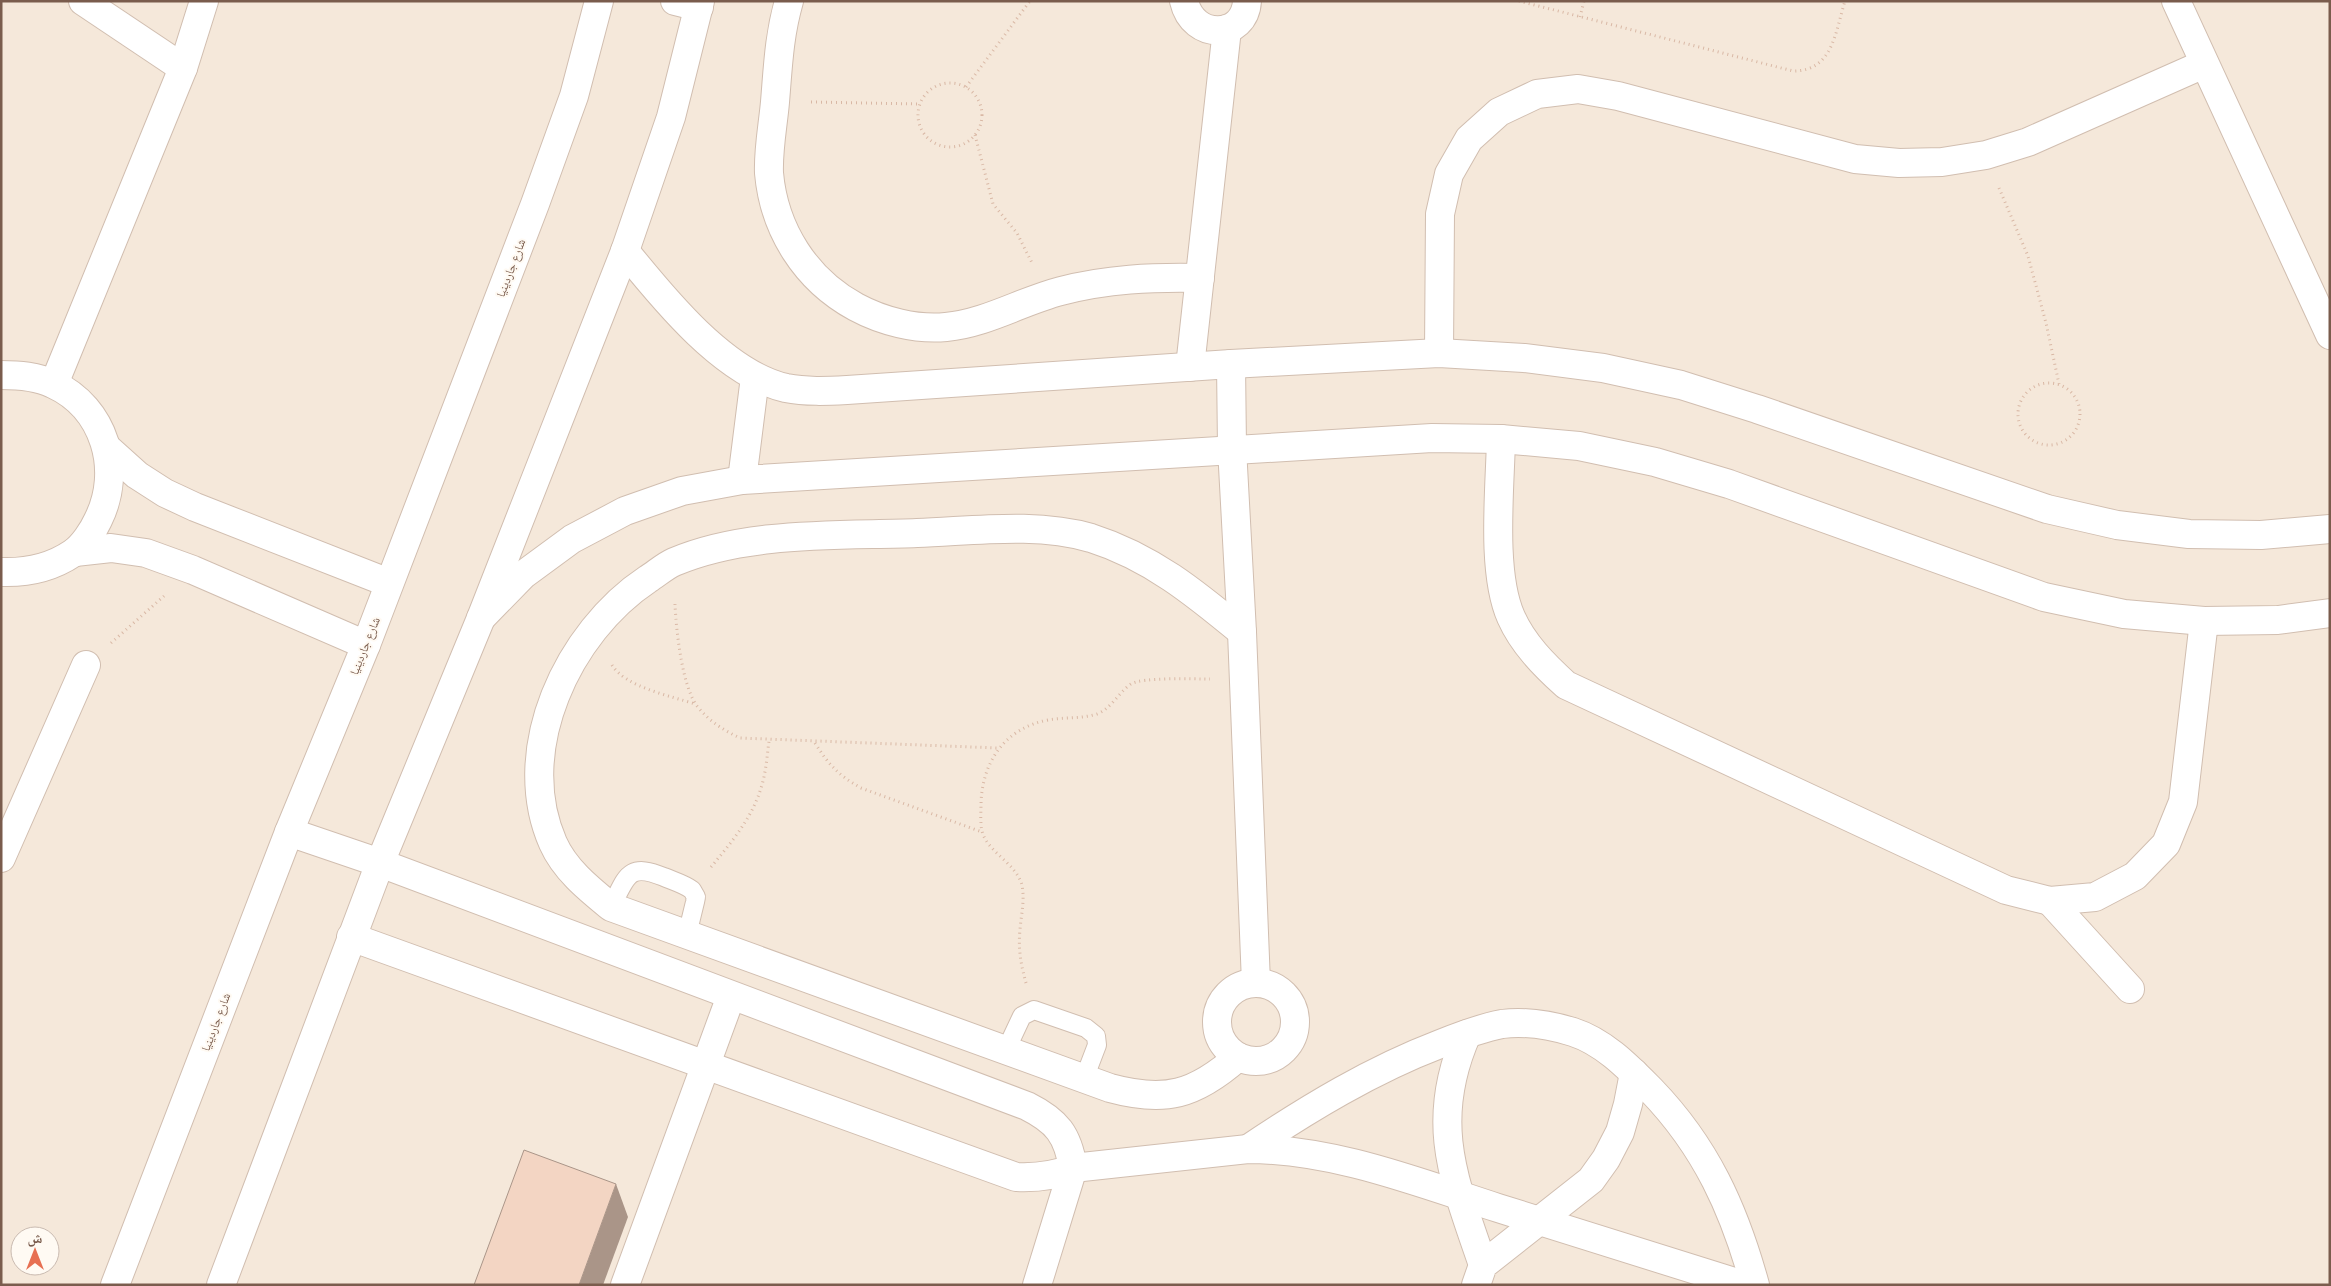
<svg xmlns="http://www.w3.org/2000/svg" width="2331" height="1286" font-family="Lato,'Noto Naskh Arabic',sans-serif">
<style>
.residential{fill:#f5e8da;fill-rule:evenodd}
.lines{fill:none;stroke-linecap:round;stroke-linejoin:round}
.service-casing{stroke:#d1beb0;stroke-width:20}
.minor-casing{stroke:#d1beb0;stroke-width:30}
.path{stroke:#d9b8a5;stroke-width:3;stroke-dasharray:1 4;stroke-linecap:butt}
.service{stroke:#fff;stroke-width:18}
.minor{stroke:#fff;stroke-width:28}
.shaded-wall{fill:#aa9588}
.building{fill:#f3d5c3;stroke:#aa9588}
.labels{text-anchor:middle;stroke-width:4;stroke-linejoin:round;paint-order:stroke}
.street-label{font-size:12px;fill:#7a5c4d;stroke:#fffaf3}
</style>
<rect width="100%" height="100%" fill="#fdf6ec"/>
<path class="residential" d="M 1,1 L 2330,1 L 2330,1285 L 1,1285 ZM 20,1236 L 50,1236 L 50,1266 L 20,1266 Z"/>
<g class="lines">
<defs>
<g id="service">
<path d="M 611,907 C 627,877 627,862 664,877 C 673,881 684,884 692,890 L 696,897 L 695,902 L 687,935"/>
<polyline points="1006,1050 1022,1016 1034,1010 1086,1028 1096,1036 1097,1045 1084,1079"/>
</g>
<g id="minor">
<polyline points="83,1 183,68"/>
<polyline points="675,1 699,7"/>
<path d="M 789,1 C 779,36 778,66 775,102 C 773,125 768,150 769,173 C 774,230 806,280 856,307 C 882,321 916,330 946,327 C 987,323 1022,301 1061,291 C 1107,279 1152,277 1200,278"/>
<path d="M 1184,1 C 1193,41 1245,39 1247,1"/>
<polyline points="2176,1 2330,335"/>
<path d="M 625,251 C 663,298 724,374 786,388 C 806,392 827,391 847,390 L 1231,364 L 1439,353 L 1524,358 L 1603,368 L 1681,385 L 1757,409 L 2047,509 L 2117,525 L 2189,534 L 2261,535 L 2330,529"/>
<polyline points="1439,353 1440,214 1449,174 1469,139 1499,112 1537,94 1578,89 1618,96 1855,159 1899,163 1942,162 1986,155 2028,142 2204,64"/>
<polyline points="1231,364 1232,448 1242,632 1256,983"/>
<polyline points="1190,367 1227,29"/>
<path d="M 1,375 C 19,375 37,376 53,384 C 105,408 123,470 98,520 C 93,531 83,546 73,553 C 51,568 28,573 1,572"/>
<polyline points="54,384 183,68 204,1"/>
<path d="M 1501,439 C 1500,489 1491,572 1511,617 C 1523,644 1544,665 1566,685 L 2006,890 L 2050,901 L 2095,897 L 2135,876 L 2166,844 L 2183,802 L 2204,621"/>
<polyline points="107,448 137,475 165,493 195,507 389,583"/>
<polyline points="742,480 755,377"/>
<polyline points="75,552 111,548 146,553 193,570 366,645"/>
<polyline points="481,618 523,575 572,539 625,511 682,491 742,480 1432,438 1501,439 1579,446 1655,462 1729,484 2044,597 2124,614 2204,621 2278,620 2330,613"/>
<path d="M 289,832 L 380,863 L 1027,1106 C 1057,1121 1068,1135 1073,1168 L 1037,1285"/>
<polyline points="1,858 86,665"/>
<polyline points="2050,901 2130,989"/>
<path d="M 351,937 L 1016,1177 C 1037,1178 1054,1176 1073,1168 L 1248,1149 C 1334,1149 1417,1182 1498,1208 C 1580,1233 1662,1259 1744,1285"/>
<circle cx="1256" cy="1022" r="39"/>
<path d="M 1467,1034 C 1428,1122 1454,1180 1483,1265"/>
<path d="M 1238,1057 C 1195,1095 1165,1103 1110,1088 L 611,907 C 589,889 565,870 553,843 C 512,750 568,632 648,579 C 656,574 665,566 674,562 C 746,531 840,536 917,533 C 974,531 1036,522 1091,538 C 1151,557 1195,593 1242,632"/>
<path d="M 1248,1149 C 1309,1108 1372,1070 1440,1044 C 1460,1036 1481,1028 1502,1024 C 1525,1021 1550,1025 1573,1032 C 1604,1042 1628,1067 1651,1090 C 1706,1147 1734,1209 1755,1285"/>
<polyline points="115,1285 289,832 366,645 535,204 574,96 599,1"/>
<polyline points="221,1285 380,863 481,618 625,251 671,117 700,1"/>
<polyline points="625,1285 731,996"/>
<polyline points="1476,1285 1483,1265 1591,1180 1606,1159 1620,1132 1628,1104 1634,1073"/>
</g>
</defs>
<use href="#service" class="service-casing"/>
<use href="#minor" class="minor-casing"/>
<g class="path">
<path d="M 1519,1 L 1793,71 C 1833,71 1835,33 1845,1"/>
<polyline points="1580,17 1584,1"/>
<circle cx="950" cy="115" r="32"/>
<polyline points="966,87 1030,1"/>
<polyline points="811,102 919,104"/>
<polyline points="975,135 993,204 1017,233 1032,263"/>
<polyline points="1999,188 2028,256 2046,323 2059,384"/>
<circle cx="2049" cy="414" r="31"/>
<path d="M 675,604 C 676,629 682,686 697,706 C 709,721 723,730 740,738 L 998,748"/>
<polyline points="111,643 164,596"/>
<path d="M 612,665 C 625,687 671,696 695,704"/>
<path d="M 815,743 C 829,765 838,775 861,788 L 982,832"/>
<path d="M 711,867 C 731,843 752,818 761,788 C 766,773 767,756 769,741"/>
<path d="M 1026,983 C 1021,965 1018,949 1020,930 C 1021,915 1025,901 1022,885 C 1016,863 987,852 982,831 C 980,823 981,812 981,804 C 982,762 1005,728 1048,720 C 1064,717 1081,719 1097,714 C 1112,708 1118,693 1131,684 C 1142,677 1194,679 1210,679"/>
<polyline points="1,1285 2,1285"/>
</g>
<use href="#service" class="service"/>
<use href="#minor" class="minor"/>
</g>
<polygon class="shaded-wall" points="616,1184 628,1217 603,1285 579,1285"/>
<polygon class="building" points="524,1150 616,1184 579,1285 474,1285"/>
<g class="labels">
<g class="street-label">
<text transform="translate(511 268) rotate(-69)" y="4">شارع جاردينيا</text>
<text transform="translate(365 646) rotate(-68)" y="4">شارع جاردينيا</text>
<text transform="translate(216 1022) rotate(-69)" y="4">شارع جاردينيا</text>
</g>
</g>
<rect width="2331" height="1286" fill="none" stroke="#7a5c4d" stroke-width="5"/>
<g transform="translate(35 1251)"><circle r="24" fill="#fffaf3" stroke="#cabbb1"/>
<path d="M0-4L9 19L0 12L-9 19Z" fill="#e76f51"/>
<text y="-8" font-size="14" font-weight="bold" text-anchor="middle" fill="#7a5c4d">ش</text>
</g>
</svg>
